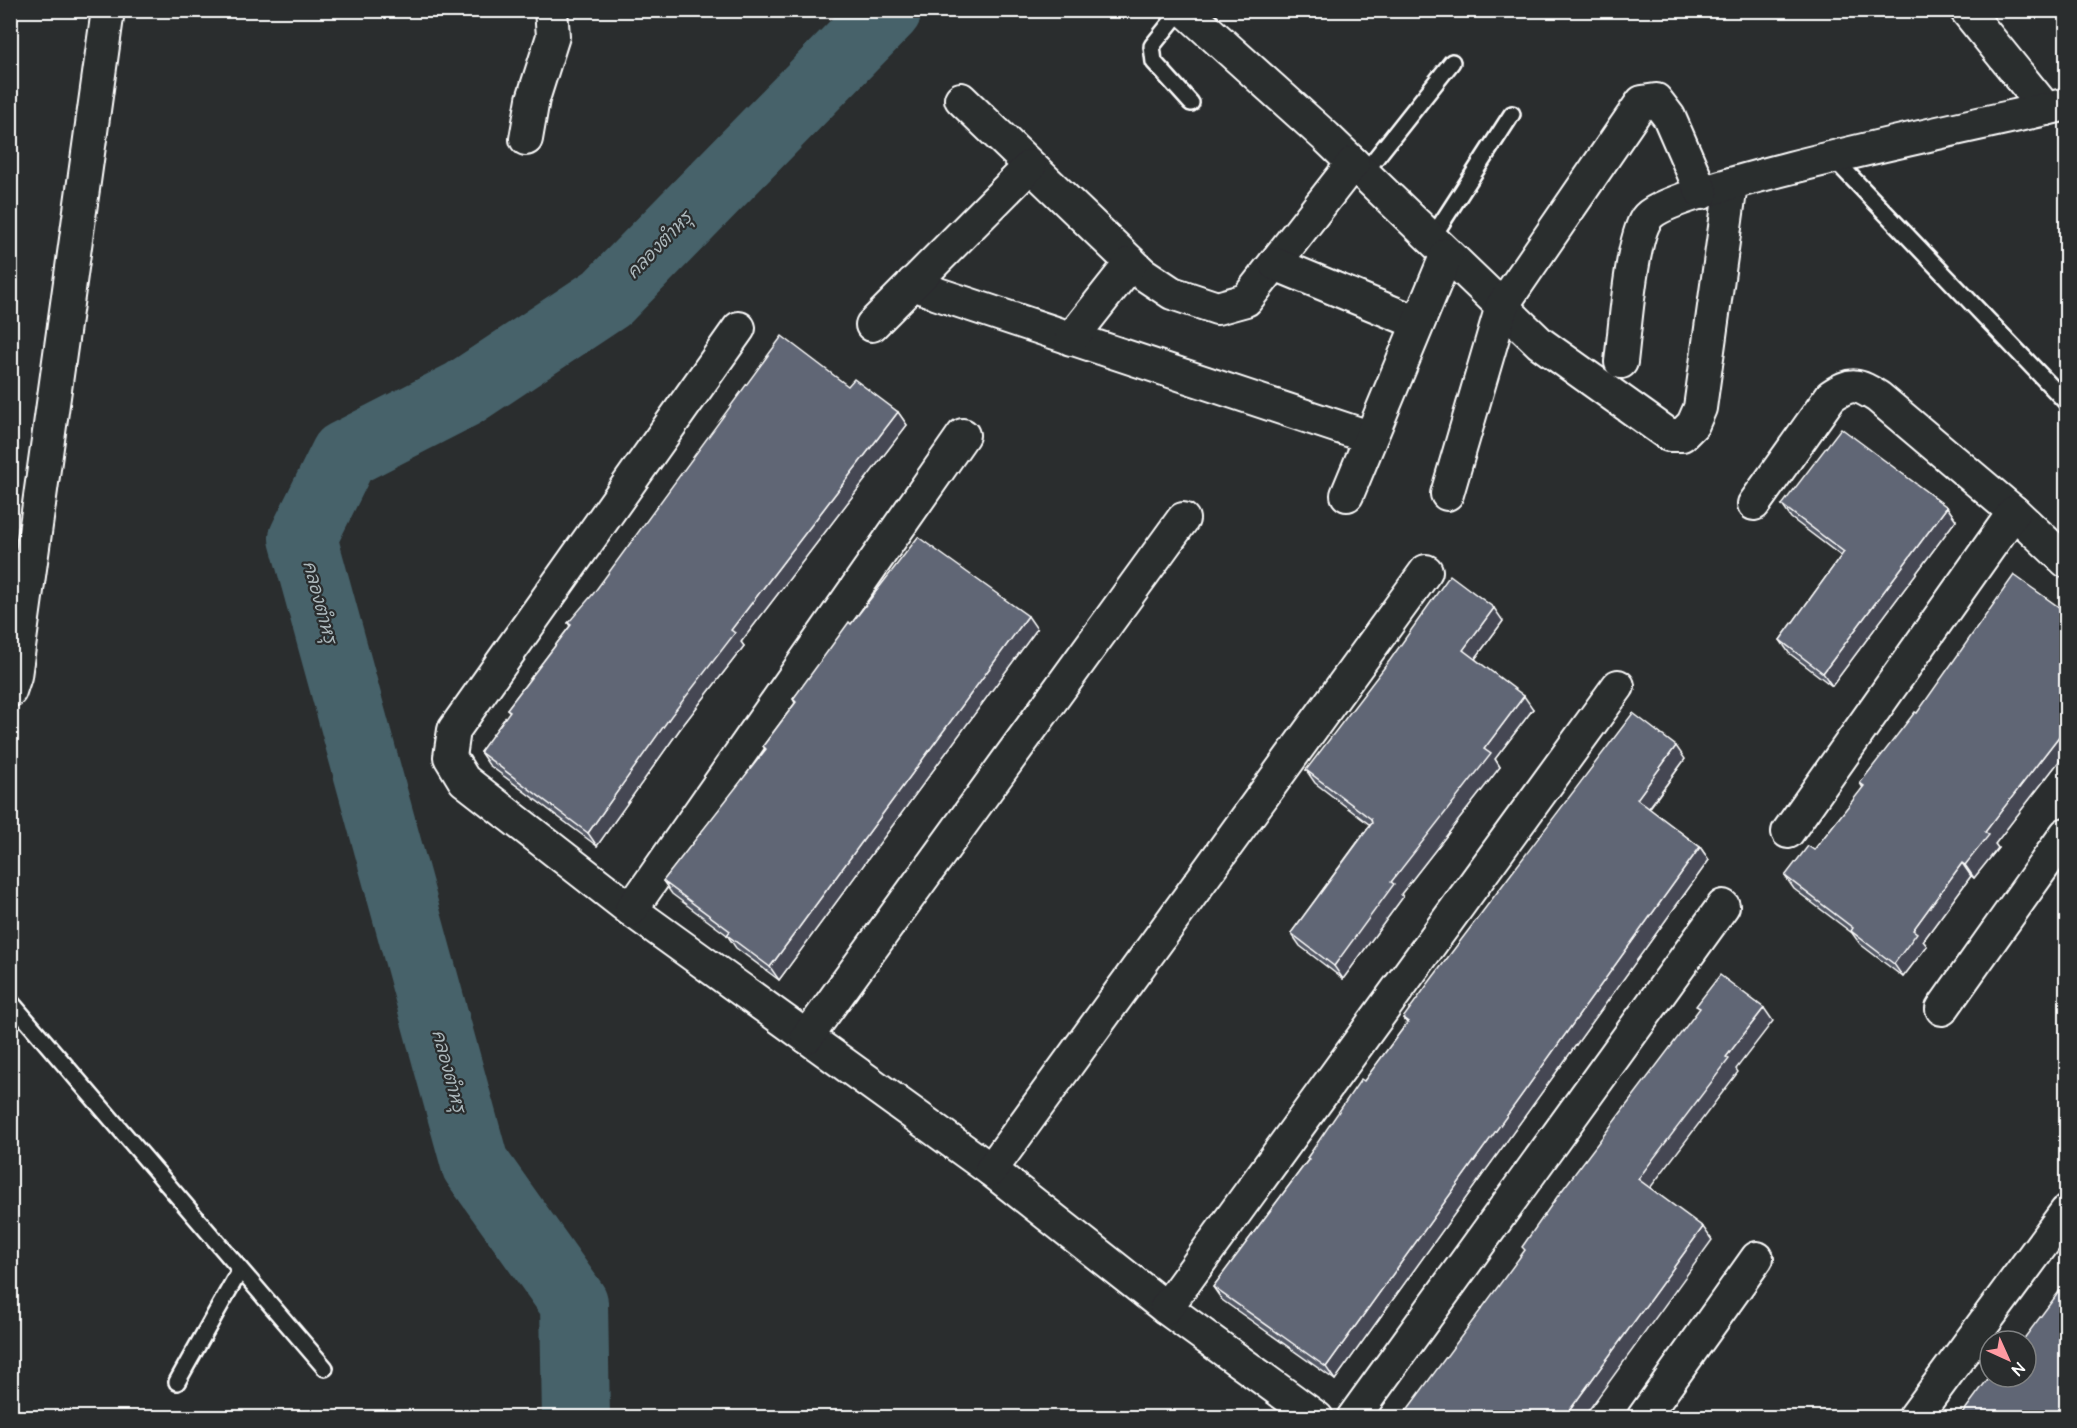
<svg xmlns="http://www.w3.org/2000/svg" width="2077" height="1428" font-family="'Architects Daughter','Playpen Sans Thai',sans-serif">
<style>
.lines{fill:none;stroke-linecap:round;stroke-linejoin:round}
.river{stroke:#46626a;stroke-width:68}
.service-casing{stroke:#fff;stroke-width:20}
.minor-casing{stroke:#fff;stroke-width:36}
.service{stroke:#2a2d2e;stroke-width:15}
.minor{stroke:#2a2d2e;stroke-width:32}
.wall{fill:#535865;stroke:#fff;stroke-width:1.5}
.shaded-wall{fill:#444752;stroke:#fff;stroke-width:1.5}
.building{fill:#616675;stroke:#fff;stroke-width:1.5}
.labels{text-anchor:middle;stroke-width:4.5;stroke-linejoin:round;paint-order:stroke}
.water-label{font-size:18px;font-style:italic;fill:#acb8bc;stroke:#2a2d2e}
</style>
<rect width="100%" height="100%" fill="#2a2d2e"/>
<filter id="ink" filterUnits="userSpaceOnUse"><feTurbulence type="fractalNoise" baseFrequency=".0167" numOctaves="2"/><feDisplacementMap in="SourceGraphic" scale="12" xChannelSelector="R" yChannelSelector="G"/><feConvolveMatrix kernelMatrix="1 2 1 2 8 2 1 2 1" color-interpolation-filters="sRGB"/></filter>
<g filter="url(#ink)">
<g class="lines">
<polyline class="river" points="576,1418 574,1303 475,1164 303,538 344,455 463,394 607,298 888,10"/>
<defs>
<g id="service">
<polyline points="1181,10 1152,46 1154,62 1191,103"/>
<polyline points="1833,158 2066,402"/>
<polyline points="1364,173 1452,62"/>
<polyline points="1432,238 1512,114"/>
<polyline points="10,1001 325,1368"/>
<polyline points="177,1382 240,1270"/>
</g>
<g id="minor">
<polyline points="1185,10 1326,137 1540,343 1669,435 1682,435 1693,424 1700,408 1731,184"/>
<polyline points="1966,10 2046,109 2063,105"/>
<polyline points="961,99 1142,273 1172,293 1217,308 1246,300 1353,163"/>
<polyline points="526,139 533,99 553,36 551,10"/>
<polyline points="1275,264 1418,323"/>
<polyline points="913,283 938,294 1369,437"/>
<polyline points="872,325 1030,166"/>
<polyline points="739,328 454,730 450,757 464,780 631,910 991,1170 1166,1308 1317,1418"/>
<polyline points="1071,339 1131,263"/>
<path d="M 1621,362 C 1625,330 1631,243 1646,219 C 1666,188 1991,122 2046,109"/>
<polyline points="1447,494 1502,306 1642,102 1656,100 1669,117 1702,193"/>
<polyline points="1347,495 1447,254"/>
<path d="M 1754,504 L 1831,396 C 1852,382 1857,384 1878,397 L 2014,512 L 2066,561"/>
<polyline points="10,691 15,676 108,10"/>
<polyline points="1788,832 2014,512"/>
<polyline points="631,910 963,435"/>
<polyline points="1942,1009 2066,834"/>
<polyline points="807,1037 1183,519"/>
<polyline points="991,1170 1426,571"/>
<polyline points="1166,1308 1618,686"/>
<polyline points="1353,1418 1723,906"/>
<polyline points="1643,1418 1757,1258"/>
<polyline points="1914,1418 2066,1212"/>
</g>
</defs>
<use href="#service" class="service-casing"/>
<use href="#minor" class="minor-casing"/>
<use href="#service" class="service"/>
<use href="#minor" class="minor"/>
</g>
<g class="wall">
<polygon points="848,386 898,412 907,425 741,642 744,646 680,729 597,846 489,765 480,752 510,712 507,709 570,626 568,623"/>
<polygon points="1782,505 1947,507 1956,520 1832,686 1789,653 1780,640 1841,556 1791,518"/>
<polygon points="2067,613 2067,751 1995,844 1998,848 1974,878 1971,876 1923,941 1927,946 1903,977 1860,944 1852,933 1794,889 1785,876 1814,850 1863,788 1860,783 1917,713"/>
<polygon points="1503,621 1475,659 1533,709 1495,759 1500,767 1401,894 1403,897 1343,979 1300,946 1291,933 1370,825 1315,783 1306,770"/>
<polygon points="851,624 1037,629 779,980 736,948 727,935 672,894 663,881 766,750 763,746 795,703 793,699"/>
<polygon points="1685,759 1649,809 1700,847 1709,860 1335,1380 1222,1300 1213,1287 1308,1160 1307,1158 1407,1023 1403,1018"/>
</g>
<g class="shaded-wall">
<polygon points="898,412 907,425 741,642 744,646 680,729 597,846 588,833 731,630"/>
<polygon points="1947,507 1956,520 1832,686 1823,673"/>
<polygon points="1494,608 1503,621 1472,663 1463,650"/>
<polygon points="1028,616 1037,629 779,980 770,967"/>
<polygon points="1524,696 1533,709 1495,759 1500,767 1401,894 1403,897 1343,979 1334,966 1391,882 1484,749"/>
<polygon points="2067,726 2067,751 1995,844 1998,848 1974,878 1965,865 1985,832"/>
<polygon points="1676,746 1685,759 1646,812 1637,799"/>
<polygon points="1700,847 1709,860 1335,1380 1326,1367"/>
<polygon points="1962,863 1971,876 1923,941 1927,946 1903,977 1894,964 1913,930"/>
<polygon points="1764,1008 1773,1021 1736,1069 1738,1072 1647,1192 1638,1179 1726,1057"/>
<polygon points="1703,1227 1712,1240 1583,1418 1564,1418"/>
</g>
<g class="building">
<polygon points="782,336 848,386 854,379 898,412 731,630 735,633 671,716 588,833 480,752 510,711 507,709 571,625 568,623 593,594"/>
<polygon points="1841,428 1947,507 1823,673 1780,640 1844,552 1782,505"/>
<polygon points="918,537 1028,616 770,967 727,935 730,931 663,881 766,749 763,746 796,702 793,699 849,622 851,624"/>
<polygon points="1450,575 1494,608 1463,650 1524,696 1484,749 1491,754 1391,882 1394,884 1334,966 1291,933 1372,823 1371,819 1306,770 1390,660"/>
<polygon points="2014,575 2067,613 2067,726 1985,832 1989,835 1965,865 1962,863 1913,930 1917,933 1894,964 1851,931 1853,928 1785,876 1808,846 1814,850 1864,786 1860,783 1915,712 1917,713"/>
<polygon points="1633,713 1676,746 1637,799 1700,847 1326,1367 1213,1287 1309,1159 1307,1158 1361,1079 1364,1081 1408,1022 1403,1018 1433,977"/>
<polygon points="1720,975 1764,1008 1726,1057 1729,1059 1638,1179 1703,1227 1564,1418 1401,1418 1525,1250 1522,1247 1557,1197 1700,1008 1696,1006"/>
<polygon points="2067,1281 2067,1418 1959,1418 1990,1376 1990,1377 2026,1377 2026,1341 2016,1341 2019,1337 2023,1340"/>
</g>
</g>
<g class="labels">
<g class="water-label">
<text transform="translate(659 245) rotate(-46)" y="6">คลองตำหรุ</text>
<text transform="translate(320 602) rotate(75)" y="6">คลองตำหรุ</text>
<text transform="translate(449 1071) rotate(75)" y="6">คลองตำหรุ</text>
</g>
</g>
<rect width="2077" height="1428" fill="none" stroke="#2a2d2e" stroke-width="36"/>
<rect x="18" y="18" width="2041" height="1392" fill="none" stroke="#fff" stroke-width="2" filter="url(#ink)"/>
<g transform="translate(2008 1359) rotate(135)"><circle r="28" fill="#2a2d2e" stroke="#7f8182" stroke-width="1.5"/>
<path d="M0-4.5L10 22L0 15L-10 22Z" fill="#ff9aa2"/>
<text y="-9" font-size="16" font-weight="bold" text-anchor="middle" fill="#ffffff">N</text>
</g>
</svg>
